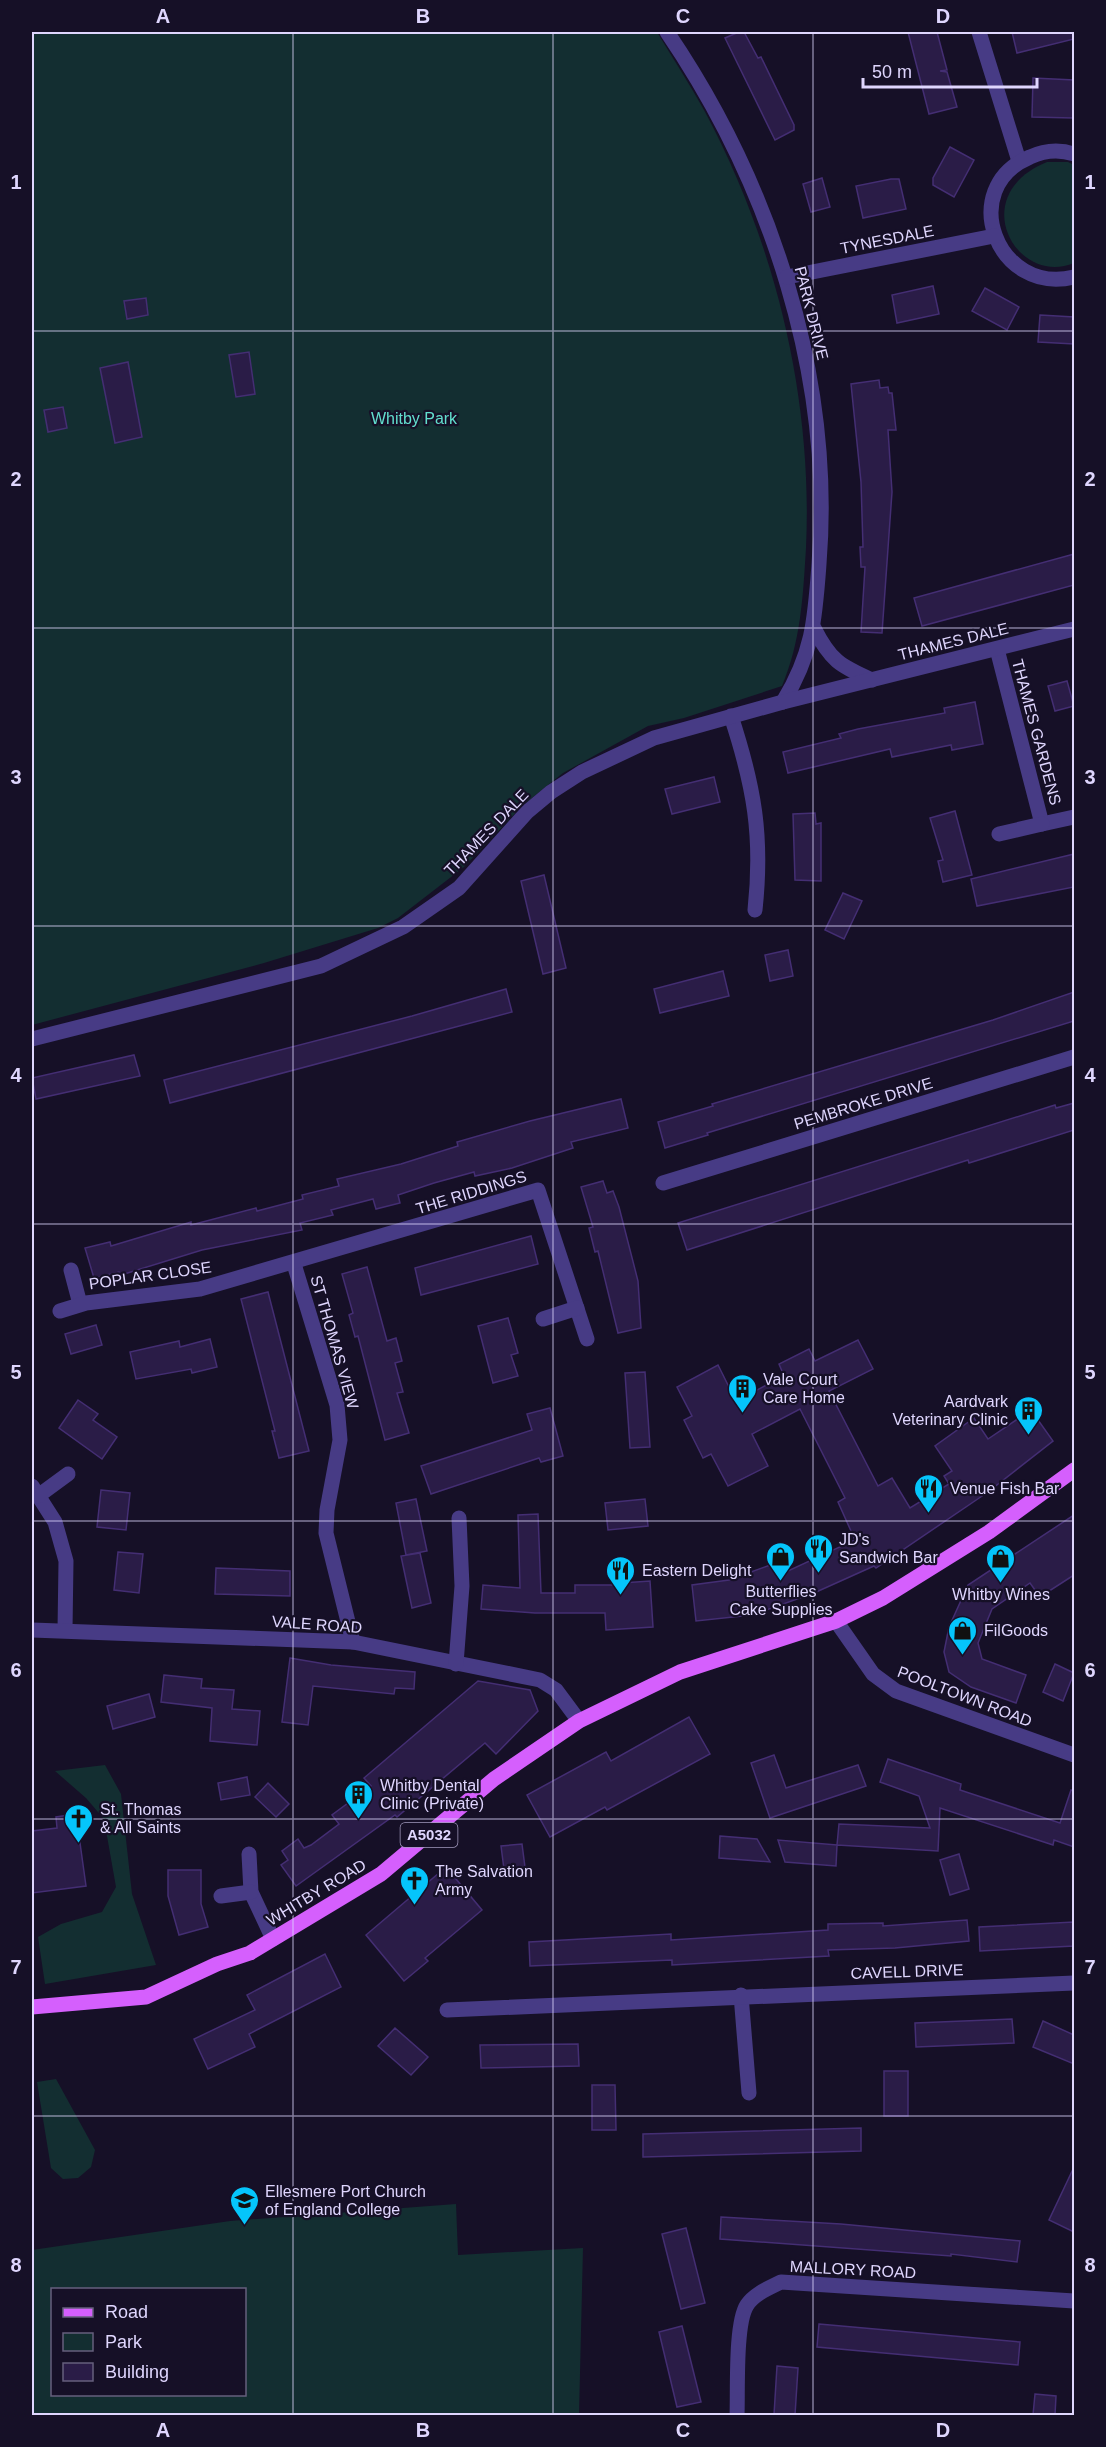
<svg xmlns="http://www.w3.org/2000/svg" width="1106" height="2447" font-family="Arial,sans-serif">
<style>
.green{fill:#132e31;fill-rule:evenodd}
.building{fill:#2a1c47;stroke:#442e73;stroke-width:1.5}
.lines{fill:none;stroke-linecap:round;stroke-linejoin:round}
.minor{stroke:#473b85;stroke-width:15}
.major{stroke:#d55ffd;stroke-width:15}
.grid{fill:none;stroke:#dfd6fe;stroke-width:1.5;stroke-opacity:0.55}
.labels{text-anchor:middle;stroke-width:4.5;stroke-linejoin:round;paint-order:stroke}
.shield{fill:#161027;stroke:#a39bbe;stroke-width:1.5}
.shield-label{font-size:15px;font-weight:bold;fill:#dfd6fe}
.street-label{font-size:16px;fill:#dfd6fe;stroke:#161027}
.park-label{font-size:16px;fill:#62dece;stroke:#161027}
.poi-label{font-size:16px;fill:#dfd6fe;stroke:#161027;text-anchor:start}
.neatline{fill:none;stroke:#dfd6fe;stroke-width:2}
.grid-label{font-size:20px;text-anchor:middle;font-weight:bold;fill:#dfd6fe}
</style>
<rect width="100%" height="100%" fill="#161027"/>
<g class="green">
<path d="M 32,32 L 657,32 C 672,57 689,83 704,110 C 775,242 813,397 806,548 C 803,596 801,641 782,686 L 684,718 L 648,726 L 563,773 L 523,805 L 464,867 L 398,918 L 378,928 L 264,963 L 32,1025 Z"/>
<path d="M 1047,162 L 1068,162 L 1074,165 L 1074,263 C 1016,287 965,195 1047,162 Z"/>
<polygon points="105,1765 121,1794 132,1894 156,1965 45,1984 38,1937 61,1924 102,1912 116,1887 104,1819 86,1798 55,1771"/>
<polygon points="56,2079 95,2150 91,2167 78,2178 63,2179 51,2168 37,2082"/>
<path d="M 456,2204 L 458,2255 L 583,2248 L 579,2415 L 32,2415 L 32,2250 L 230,2221 ZM 52,2290 L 244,2290 L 244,2394 L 52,2394 Z"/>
</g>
<g class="building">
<polygon points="739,32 744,32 758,58 761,57 794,125 794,130 775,140 725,38"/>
<polygon points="908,32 937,32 947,70 940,71 947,72 957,107 929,114"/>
<polygon points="1012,32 1074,32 1074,39 1017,53"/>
<polygon points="1033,78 1074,80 1073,118 1032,117"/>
<polygon points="950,147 974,160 954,197 933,185 933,178"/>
<polygon points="822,178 830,207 811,212 803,184"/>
<polygon points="891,179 899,179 906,209 863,218 856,186"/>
<polygon points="933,286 939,314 897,323 892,295"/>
<polygon points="985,288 1019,307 1007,330 972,311"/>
<polygon points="146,298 148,315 127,319 124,301"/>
<polygon points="1040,315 1074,317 1074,344 1038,342"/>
<polygon points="249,352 255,394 236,397 229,355"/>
<polygon points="128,362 142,437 115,443 100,368"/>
<polygon points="879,380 880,388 888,387 889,393 892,393 896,430 888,430 892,492 882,633 861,632 865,567 861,567 860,547 863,547 861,482 851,384"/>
<polygon points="63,407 67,428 48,432 44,410"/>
<polygon points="1074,554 1074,585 922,626 914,598"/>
<polygon points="1067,681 1074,706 1055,711 1048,686"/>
<polygon points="975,702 983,744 952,750 951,745 892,757 890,749 788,773 783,752 841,738 839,734 858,729 945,713 944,708"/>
<polygon points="714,777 720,802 672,814 665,789"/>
<polygon points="955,811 972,875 943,882 938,861 943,860 930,818"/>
<polygon points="815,813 816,824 821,823 821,881 795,880 793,814"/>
<polygon points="1074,854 1074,887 977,906 971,879"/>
<polygon points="544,875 566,968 543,974 521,881"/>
<polygon points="843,893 862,901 844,939 825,930"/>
<polygon points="788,950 793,976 770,981 765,955"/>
<polygon points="723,971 729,996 660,1013 654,989"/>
<polygon points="506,989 512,1012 170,1103 164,1080 412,1016"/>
<polygon points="1074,992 1074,1021 707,1133 708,1135 665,1148 658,1122 713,1106 712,1104 993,1020"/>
<polygon points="134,1055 140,1076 36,1099 32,1078"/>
<polygon points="621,1099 628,1128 571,1142 573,1148 512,1168 475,1176 474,1172 434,1183 398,1195 400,1203 376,1209 373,1199 331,1210 333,1215 300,1223 302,1230 202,1250 121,1275 119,1272 94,1278 85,1248 110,1242 111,1246 191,1222 191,1225 256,1208 257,1211 303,1199 302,1195 339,1186 337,1179 401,1164 458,1146 457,1142 530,1121"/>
<polygon points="1074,1103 1074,1130 969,1163 968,1160 687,1250 678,1223 1055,1105 1056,1108"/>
<polygon points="603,1181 607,1193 613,1191 619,1207 638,1281 641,1328 618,1333 598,1251 595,1252 589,1228 593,1227 581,1187"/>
<polygon points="531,1236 538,1264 421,1295 415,1268"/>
<polygon points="367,1267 387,1341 396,1338 402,1361 395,1363 403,1392 397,1393 409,1433 385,1440 358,1336 355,1337 349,1315 353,1313 342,1274"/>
<polygon points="268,1292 309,1451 279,1458 272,1431 275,1431 241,1299"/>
<polygon points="508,1318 518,1353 511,1355 518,1376 493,1383 478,1326"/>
<polygon points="96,1325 102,1345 71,1354 65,1334"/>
<polygon points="210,1339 217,1367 192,1373 191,1369 136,1379 130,1352 179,1341 180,1347"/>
<polygon points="858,1340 873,1369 829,1391 878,1486 892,1478 910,1508 949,1484 944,1476 952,1471 935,1446 974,1418 988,1439 1031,1410 1053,1441 988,1492 876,1568 874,1566 814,1593 752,1615 696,1621 692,1585 729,1580 784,1560 788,1571 855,1540 838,1502 845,1498 800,1409 752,1434 768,1466 728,1486 711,1454 703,1458 684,1420 692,1416 677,1387 718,1365 736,1401 784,1376 779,1364 809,1349 815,1361"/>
<polygon points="645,1372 650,1447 630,1448 625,1373"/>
<polygon points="78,1400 98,1414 93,1420 117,1437 102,1459 59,1428"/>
<polygon points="550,1408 563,1456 541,1462 539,1458 431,1494 421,1466 532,1430 527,1414"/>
<polygon points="101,1490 130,1493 126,1530 97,1527"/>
<polygon points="416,1499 427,1551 406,1555 396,1503"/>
<polygon points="645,1499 648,1526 608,1530 605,1503"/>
<polygon points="538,1514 541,1593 575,1593 575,1585 622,1585 622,1583 650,1581 653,1627 606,1630 605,1613 535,1613 481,1609 483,1585 520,1588 518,1515"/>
<polygon points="1074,1515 1074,1575 1040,1597 1030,1583 992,1609 978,1643 982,1659 1026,1675 1016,1703 971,1687 949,1672 944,1652 949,1627 968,1585"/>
<polygon points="118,1552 143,1554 139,1593 114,1590"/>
<polygon points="420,1553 431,1603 412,1608 401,1556"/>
<polygon points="216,1568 290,1571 290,1596 215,1594"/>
<polygon points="290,1658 331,1665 415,1672 414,1689 395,1688 394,1694 313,1686 308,1725 282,1722"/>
<polygon points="1055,1664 1074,1673 1063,1701 1043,1692"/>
<polygon points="164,1675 202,1679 201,1688 234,1690 232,1709 260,1711 257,1745 210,1741 212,1708 161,1702"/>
<polygon points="478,1681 530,1690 538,1711 496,1754 485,1743 397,1817 395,1815 296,1886 281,1865 288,1860 282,1851 298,1839 304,1848 311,1845 339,1824 332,1815 371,1786 364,1778"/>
<polygon points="149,1694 155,1717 113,1729 107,1706"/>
<polygon points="689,1717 710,1754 607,1810 605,1807 550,1837 527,1795 606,1752 611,1761"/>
<polygon points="774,1755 786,1788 858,1765 866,1786 770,1818 751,1763"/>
<polygon points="888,1759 961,1784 960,1790 1060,1823 1071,1790 1074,1791 1074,1847 1054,1840 1053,1845 940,1808 938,1851 837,1845 836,1866 785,1862 778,1840 837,1845 839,1824 930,1828 919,1796 880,1782"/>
<polygon points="247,1777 250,1795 221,1800 218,1783"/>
<polygon points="268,1783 289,1804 276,1817 255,1797"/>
<polygon points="76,1814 86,1886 32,1893 32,1831 57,1828 56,1817"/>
<polygon points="720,1836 757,1839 770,1862 719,1858"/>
<polygon points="522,1844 526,1875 505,1877 501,1846"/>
<polygon points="959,1854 969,1889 950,1895 940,1860"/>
<polygon points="446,1867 482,1910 425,1958 428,1961 404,1981 366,1935"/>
<polygon points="168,1870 201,1870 201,1904 208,1927 179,1935 168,1896"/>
<polygon points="967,1920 969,1941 895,1948 828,1950 829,1956 672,1965 672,1960 530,1966 529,1942 671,1934 671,1940 828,1930 828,1924 883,1923 883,1926"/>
<polygon points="1074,1922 1074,1946 980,1951 979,1927"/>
<polygon points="325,1954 341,1987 249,2034 255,2047 208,2069 194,2039 255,2010 247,1995"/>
<polygon points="1012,2019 1014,2043 916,2047 915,2023"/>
<polygon points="1043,2021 1074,2035 1074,2064 1033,2047"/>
<polygon points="395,2028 428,2057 411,2075 378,2046"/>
<polygon points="578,2044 579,2066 481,2068 480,2045"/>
<rect x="884" y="2071" width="24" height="45"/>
<polygon points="592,2085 615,2085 616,2130 592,2130"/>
<polygon points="861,2128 861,2151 643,2157 643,2134"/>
<polygon points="1074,2167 1074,2232 1049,2220"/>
<polygon points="721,2217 841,2224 1020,2241 1017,2262 951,2254 951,2256 720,2239"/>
<polygon points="686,2228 705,2303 681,2309 662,2234"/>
<polygon points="819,2324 1020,2342 1018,2365 817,2347"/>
<polygon points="682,2326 701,2402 677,2407 659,2332"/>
<polygon points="777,2366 798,2368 795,2415 774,2415"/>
<polygon points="1035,2394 1056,2396 1055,2415 1033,2415"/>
</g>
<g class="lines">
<g class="minor">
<path d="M 667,32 C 771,185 834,377 819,564 C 815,619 813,653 783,702"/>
<polyline points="979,32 1019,161"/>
<path d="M 1074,154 C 1059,149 1045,150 1030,157 C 956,188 997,296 1074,277"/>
<polyline points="787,277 994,236"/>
<path d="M 814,628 C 830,660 840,666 872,680"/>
<polyline points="997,649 1042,824 1074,817"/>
<path d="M 731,716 C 754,786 763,836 755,910"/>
<polyline points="999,834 1042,824"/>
<polyline points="32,1039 321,966 403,927 459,888 527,812 551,792 582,772 654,738 783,702 1074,629"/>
<polyline points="663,1183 1074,1057"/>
<polyline points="294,1264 337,1405 340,1440 327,1510 326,1533 353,1642"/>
<polyline points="71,1270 80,1304"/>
<polyline points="60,1311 86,1303 200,1289 538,1190 587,1339"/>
<polyline points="543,1319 577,1308"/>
<polyline points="32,1486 55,1522 66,1561 65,1630"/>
<polyline points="38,1496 68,1474"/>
<polyline points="836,1621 873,1674 896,1691 1074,1755"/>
<polyline points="32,1630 353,1642 540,1680 556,1690 579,1721"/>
<polyline points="456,1664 462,1586 459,1518"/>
<polyline points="249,1854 251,1892 273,1939"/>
<polyline points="221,1896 251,1892"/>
<polyline points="741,1995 749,2093"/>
<polyline points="447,2010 1074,1983"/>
<path d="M 737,2416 C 738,2391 735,2323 747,2305 C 754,2294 769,2288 781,2282 L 1074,2301"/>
</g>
<polyline class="major" points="32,2007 146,1997 217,1964 250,1953 381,1874 494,1779 579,1721 680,1672 836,1621 883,1598 989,1532 1074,1470"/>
</g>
<path class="grid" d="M 293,32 L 293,2416M 553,32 L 553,2416M 813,32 L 813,2416M 32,331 L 1074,331M 32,628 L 1074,628M 32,926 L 1074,926M 32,1224 L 1074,1224M 32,1521 L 1074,1521M 32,1819 L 1074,1819M 32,2116 L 1074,2116"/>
<defs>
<symbol id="building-pin" viewBox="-11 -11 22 30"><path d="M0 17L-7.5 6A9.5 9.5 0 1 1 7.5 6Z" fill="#05c5fb" stroke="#161027"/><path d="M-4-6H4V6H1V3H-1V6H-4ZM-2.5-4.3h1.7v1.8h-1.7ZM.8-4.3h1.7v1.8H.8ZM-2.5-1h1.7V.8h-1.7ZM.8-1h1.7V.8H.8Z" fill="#111"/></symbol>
<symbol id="restaurant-pin" viewBox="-11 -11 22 30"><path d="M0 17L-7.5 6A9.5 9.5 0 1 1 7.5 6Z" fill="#05c5fb" stroke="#161027"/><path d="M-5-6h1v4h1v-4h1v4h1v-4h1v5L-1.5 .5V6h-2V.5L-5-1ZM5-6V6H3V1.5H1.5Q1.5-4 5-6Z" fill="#111"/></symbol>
<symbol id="shop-pin" viewBox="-11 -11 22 30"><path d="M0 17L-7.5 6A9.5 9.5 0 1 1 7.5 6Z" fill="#05c5fb" stroke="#161027"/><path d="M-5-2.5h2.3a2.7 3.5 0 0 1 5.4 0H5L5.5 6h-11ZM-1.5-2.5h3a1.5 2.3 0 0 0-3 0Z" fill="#111"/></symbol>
<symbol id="church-pin" viewBox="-11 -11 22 30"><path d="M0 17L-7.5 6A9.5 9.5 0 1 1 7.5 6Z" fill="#05c5fb" stroke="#161027"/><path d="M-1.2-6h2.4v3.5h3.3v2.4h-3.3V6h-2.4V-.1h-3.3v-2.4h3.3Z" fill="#111"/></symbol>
<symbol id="school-pin" viewBox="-11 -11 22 30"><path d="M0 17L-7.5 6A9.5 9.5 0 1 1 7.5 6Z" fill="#05c5fb" stroke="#161027"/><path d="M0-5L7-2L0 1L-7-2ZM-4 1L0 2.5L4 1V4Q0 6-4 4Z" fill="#111"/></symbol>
</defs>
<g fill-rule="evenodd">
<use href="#building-pin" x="726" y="1372" width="33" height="45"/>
<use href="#building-pin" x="1012" y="1394" width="33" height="45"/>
<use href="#restaurant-pin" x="912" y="1472" width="33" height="45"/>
<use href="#restaurant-pin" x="802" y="1532" width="33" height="45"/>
<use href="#shop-pin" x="764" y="1540" width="33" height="45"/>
<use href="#shop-pin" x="984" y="1542" width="33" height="45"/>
<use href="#restaurant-pin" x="604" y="1554" width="33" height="45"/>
<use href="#shop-pin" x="946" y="1614" width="33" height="45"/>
<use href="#building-pin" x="342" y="1778" width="33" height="45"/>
<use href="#church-pin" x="62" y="1802" width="33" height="45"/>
<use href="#church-pin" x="398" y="1864" width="33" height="45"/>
<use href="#school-pin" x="228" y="2184" width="33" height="45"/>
</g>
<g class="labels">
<rect class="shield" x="400.5" y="1823" width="57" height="24" rx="4.5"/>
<g class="shield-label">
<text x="429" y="1840">A5032</text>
</g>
<g class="street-label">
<text transform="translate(887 239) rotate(-11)" y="6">TYNESDALE</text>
<text transform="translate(812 313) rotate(76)" y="6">PARK DRIVE</text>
<text transform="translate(953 641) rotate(-14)" y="6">THAMES DALE</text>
<text transform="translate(1037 732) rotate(75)" y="6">THAMES GARDENS</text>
<text transform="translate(486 832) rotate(-46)" y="6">THAMES DALE</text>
<text transform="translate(863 1103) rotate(-17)" y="6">PEMBROKE DRIVE</text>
<text transform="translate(471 1192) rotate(-17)" y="6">THE RIDDINGS</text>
<text transform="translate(150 1275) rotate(-8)" y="6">POPLAR CLOSE</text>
<text transform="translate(335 1342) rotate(74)" y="6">ST THOMAS VIEW</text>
<text transform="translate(317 1624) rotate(4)" y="6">VALE ROAD</text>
<text transform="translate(965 1696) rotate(21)" y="6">POOLTOWN ROAD</text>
<text transform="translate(316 1892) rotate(-31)" y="6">WHITBY ROAD</text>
<text transform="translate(907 1971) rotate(-2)" y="6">CAVELL DRIVE</text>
<text transform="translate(853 2269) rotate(3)" y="6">MALLORY ROAD</text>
</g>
<g class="park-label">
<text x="414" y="424">Whitby Park</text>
</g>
<g class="poi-label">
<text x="763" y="1385">Vale Court<tspan x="763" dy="18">Care Home</tspan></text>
<text x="1008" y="1407" text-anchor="end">Aardvark<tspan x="1008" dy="18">Veterinary Clinic</tspan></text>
<text x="950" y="1494">Venue Fish Bar</text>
<text x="839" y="1545">JD's<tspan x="839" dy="18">Sandwich Bar</tspan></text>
<text x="642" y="1576">Eastern Delight</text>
<text x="781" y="1597" text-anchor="middle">Butterflies<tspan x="781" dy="18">Cake Supplies</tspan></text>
<text x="1001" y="1600" text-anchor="middle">Whitby Wines</text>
<text x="984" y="1636">FilGoods</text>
<text x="380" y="1791">Whitby Dental<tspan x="380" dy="18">Clinic (Private)</tspan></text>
<text x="100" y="1815">St. Thomas<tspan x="100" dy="18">&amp; All Saints</tspan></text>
<text x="435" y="1877">The Salvation<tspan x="435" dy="18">Army</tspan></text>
<text x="265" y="2197">Ellesmere Port Church<tspan x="265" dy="18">of England College</tspan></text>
</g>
</g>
<rect width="1106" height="2447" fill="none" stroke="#161027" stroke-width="66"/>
<rect x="51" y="2288" width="195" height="108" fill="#161027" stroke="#665f7d" stroke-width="1.5"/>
<rect x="63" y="2308" width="30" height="9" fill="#d55ffd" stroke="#665f7d" stroke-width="1.5"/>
<text x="105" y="2318" font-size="18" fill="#dfd6fe">Road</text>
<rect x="63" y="2333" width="30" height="18" fill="#132e31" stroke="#665f7d" stroke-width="1.5"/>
<text x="105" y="2348" font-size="18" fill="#dfd6fe">Park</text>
<rect x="63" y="2363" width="30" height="18" fill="#2a1c47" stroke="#665f7d" stroke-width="1.5"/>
<text x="105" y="2378" font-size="18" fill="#dfd6fe">Building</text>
<path d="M863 78v9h174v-9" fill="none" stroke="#dfd6fe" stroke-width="3"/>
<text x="872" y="78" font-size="18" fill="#dfd6fe" stroke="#161027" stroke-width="4.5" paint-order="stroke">50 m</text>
<rect x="33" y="33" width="1040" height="2381" class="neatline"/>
<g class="grid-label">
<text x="163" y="23">A</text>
<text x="423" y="23">B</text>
<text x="683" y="23">C</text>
<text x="943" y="23">D</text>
<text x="16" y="189">1</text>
<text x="1090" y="189">1</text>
<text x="16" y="486">2</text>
<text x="1090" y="486">2</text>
<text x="16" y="784">3</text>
<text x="1090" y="784">3</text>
<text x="16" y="1082">4</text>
<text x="1090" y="1082">4</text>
<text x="16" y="1379">5</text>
<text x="1090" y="1379">5</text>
<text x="16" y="1677">6</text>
<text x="1090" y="1677">6</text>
<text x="16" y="1974">7</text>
<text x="1090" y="1974">7</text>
<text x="16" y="2272">8</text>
<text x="1090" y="2272">8</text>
<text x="163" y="2437">A</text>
<text x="423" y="2437">B</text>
<text x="683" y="2437">C</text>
<text x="943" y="2437">D</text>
</g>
</svg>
